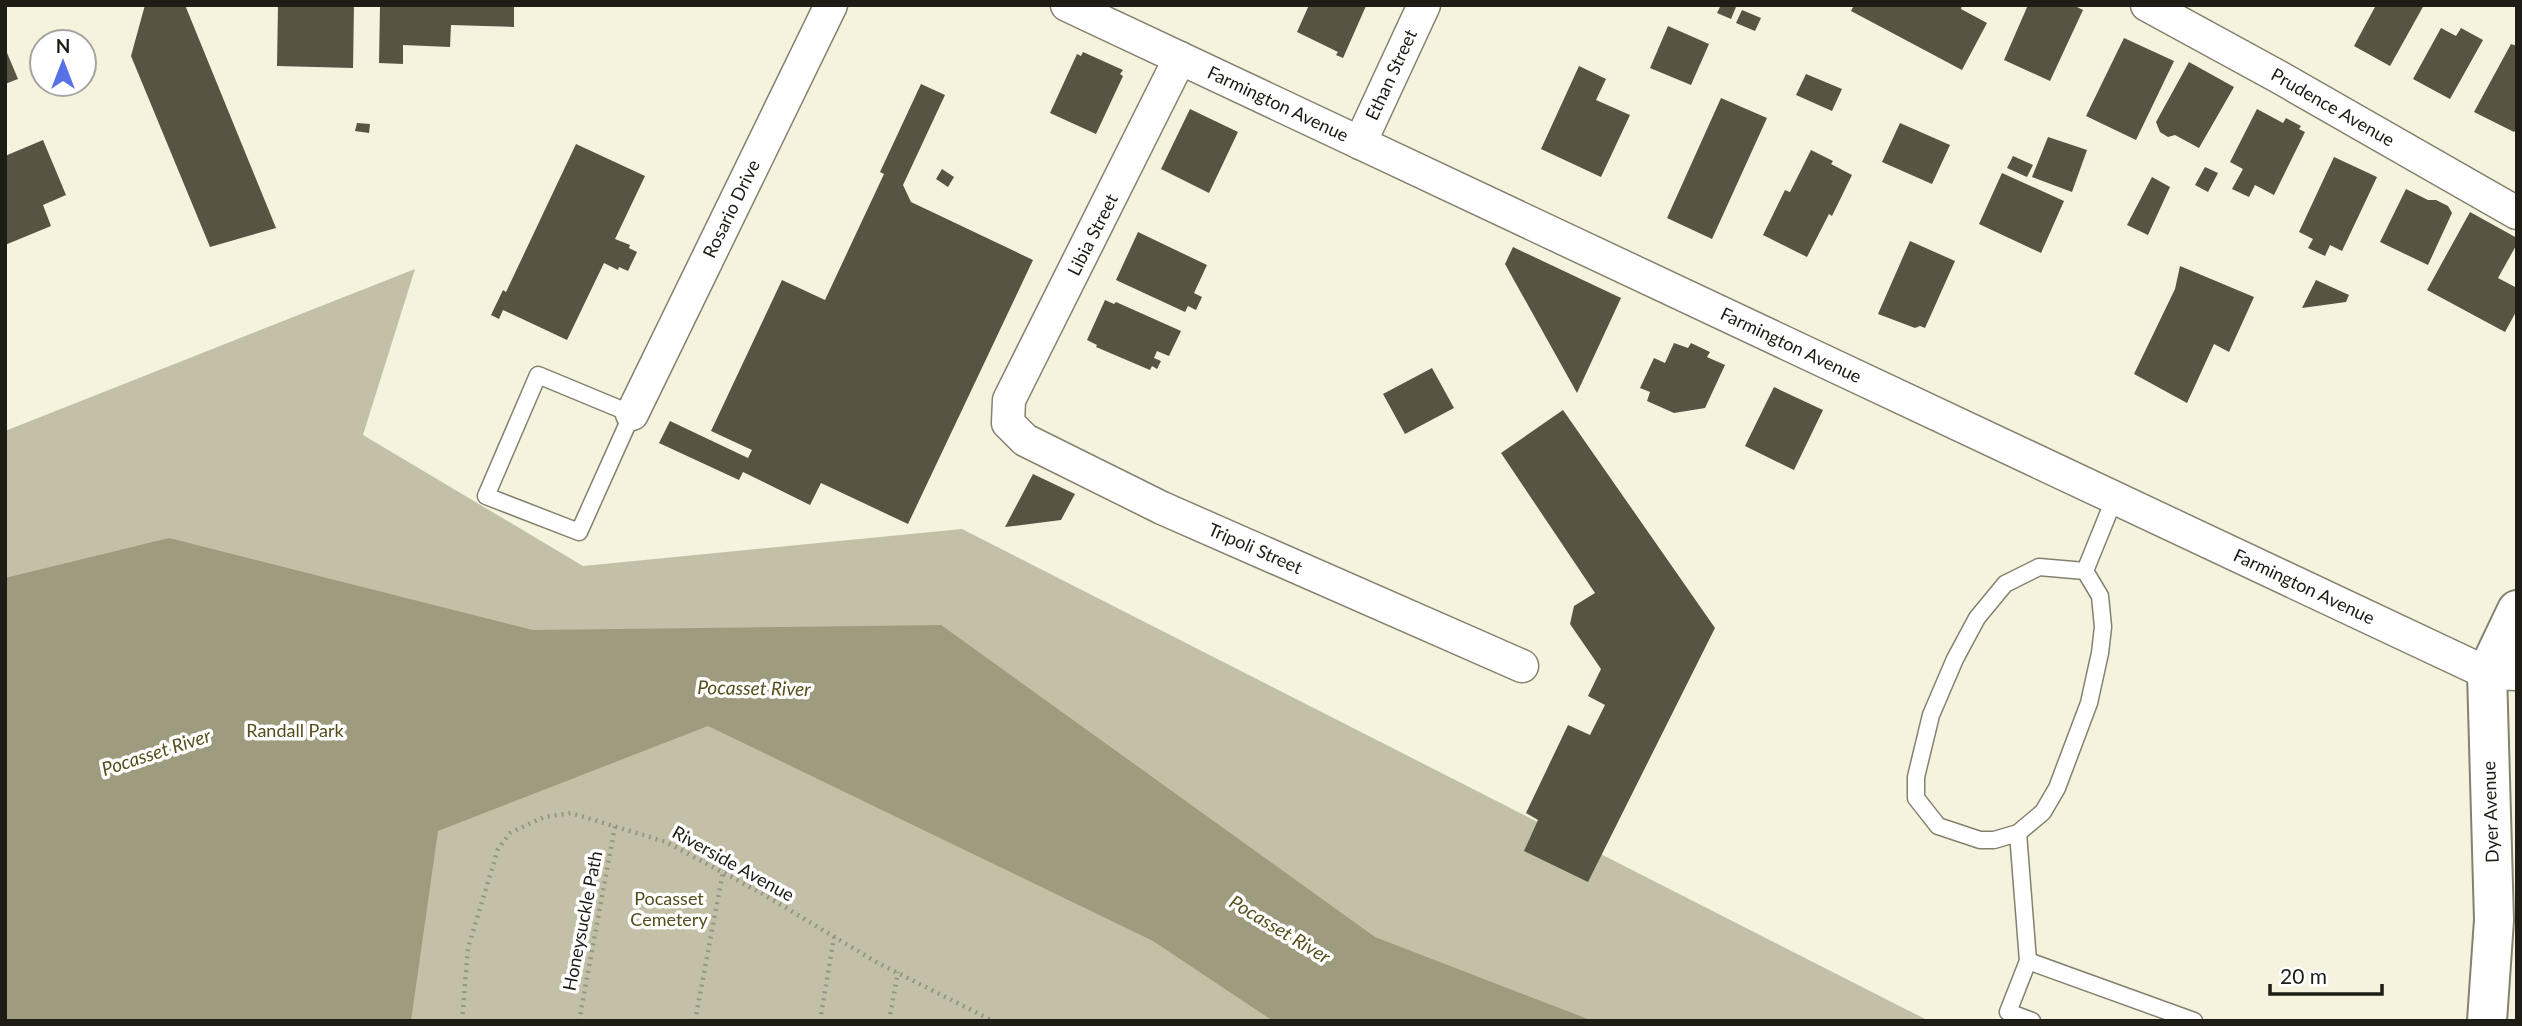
<svg xmlns="http://www.w3.org/2000/svg" width="2522" height="1026" font-family="Lato,sans-serif">
<style>
.green{fill:#c4c0a8}
.water{fill:#9f9b7e}
.building{fill:#575443}
.lines{fill:none;stroke-linecap:round;stroke-linejoin:round}
.service-casing{stroke:#84816f;stroke-width:19}
.minor-casing{stroke:#84816f;stroke-width:35}
.secondary-casing{stroke:#84816f;stroke-width:42}
.path{stroke:#989587;stroke-width:4.5;stroke-dasharray:2 5;stroke-linecap:butt}
.service{stroke:#fff;stroke-width:16}
.minor{stroke:#fff;stroke-width:32}
.secondary{stroke:#fff;stroke-width:38}
.labels{text-anchor:middle;stroke-width:7;stroke-linejoin:round;paint-order:stroke}
.street-label{font-size:18px;fill:#1d1c15;stroke:#fff}
.park-label{font-size:18px;fill:#544c19;stroke:#fff}
.water-label{font-size:19px;font-style:italic;fill:#574f1c;stroke:#fff}
</style>
<rect width="100%" height="100%" fill="#f5f2de"/>
<polygon class="green" points="415,269 363,435 583,566 962,529 1929,1021 5,1021 5,431"/>
<polygon class="water" points="169,538 533,630 941,625 1375,937 1593,1021 1273,1021 1153,941 708,726 438,831 411,1021 5,1021 5,578"/>
<g class="building">
<polygon points="145,5 185,5 276,228 210,247 131,56"/>
<polygon points="278,5 354,5 353,68 277,66"/>
<polygon points="380,5 514,5 514,27 451,25 450,47 403,45 403,64 379,63"/>
<polygon points="1309,5 1366,6 1343,58 1336,55 1338,52 1297,32"/>
<polygon points="1721,5 1736,7 1731,19 1717,13"/>
<polygon points="1854,5 1962,5 1961,9 1987,23 1962,70 1851,11"/>
<polygon points="2028,5 2073,5 2083,10 2050,81 2004,60"/>
<polygon points="2376,5 2424,5 2390,66 2354,46"/>
<polygon points="1742,10 1761,18 1755,31 1736,23"/>
<polygon points="1668,26 1709,44 1691,85 1650,68"/>
<polygon points="2441,28 2456,36 2461,28 2483,40 2450,99 2413,79"/>
<polygon points="2124,38 2174,61 2136,140 2086,116"/>
<polygon points="2511,44 2517,46 2517,128 2514,132 2474,112"/>
<polygon points="5,48 18,79 5,84"/>
<polygon points="1083,52 1123,70 1120,74 1123,76 1096,134 1050,113 1077,54 1081,56"/>
<polygon points="2189,62 2234,87 2199,148 2175,135 2168,137 2160,132 2156,122"/>
<polygon points="1579,66 1606,79 1596,100 1630,115 1601,177 1541,149"/>
<polygon points="1806,74 1842,89 1832,111 1796,95"/>
<polygon points="921,84 945,95 903,185 911,202 1033,260 908,524 821,483 810,505 743,472 739,480 659,443 670,421 748,458 752,450 711,431 782,280 825,300 884,174 880,172"/>
<polygon points="1721,98 1767,118 1712,239 1667,218"/>
<polygon points="1190,109 1238,132 1209,193 1161,169"/>
<polygon points="2257,109 2283,123 2286,118 2301,126 2299,129 2305,132 2274,195 2255,185 2249,197 2232,189 2243,169 2230,162"/>
<polygon points="357,123 370,124 369,133 355,131"/>
<polygon points="1900,123 1950,145 1932,184 1882,162"/>
<polygon points="2048,137 2087,150 2072,192 2032,177"/>
<polygon points="43,140 66,195 43,205 51,226 5,245 5,156"/>
<polygon points="576,144 645,176 615,239 630,245 629,248 637,252 628,271 619,267 618,270 604,263 567,340 503,310 499,319 491,315 503,290 506,292"/>
<polygon points="1811,150 1833,161 1831,164 1852,175 1832,216 1829,214 1807,257 1763,235 1785,190 1790,192"/>
<polygon points="2013,156 2033,165 2027,177 2007,168"/>
<polygon points="2334,157 2377,177 2342,251 2330,245 2325,256 2308,248 2313,239 2299,232"/>
<polygon points="2205,167 2218,173 2208,192 2195,185"/>
<polygon points="942,169 954,177 948,187 936,179"/>
<polygon points="2002,173 2064,201 2041,253 1979,224"/>
<polygon points="2152,177 2170,187 2148,235 2127,225"/>
<polygon points="2406,189 2428,200 2436,200 2448,206 2452,213 2428,265 2380,242"/>
<polygon points="2470,212 2517,238 2517,244 2498,278 2517,288 2517,310 2505,332 2427,290"/>
<polygon points="1138,232 1207,265 1194,293 1202,297 1196,310 1188,306 1185,312 1116,280"/>
<polygon points="1910,241 1955,261 1925,328 1920,326 1915,328 1878,314"/>
<polygon points="1513,247 1621,298 1577,393 1505,264"/>
<polygon points="2180,266 2254,297 2229,352 2214,344 2187,403 2134,374 2175,289"/>
<polygon points="2316,280 2349,295 2346,302 2302,308"/>
<polygon points="1105,300 1114,304 1116,302 1181,331 1169,356 1157,351 1154,358 1161,361 1157,369 1152,366 1150,370 1096,347 1097,345 1087,340"/>
<polygon points="1674,343 1688,348 1691,343 1710,352 1707,357 1725,365 1705,408 1674,413 1647,401 1650,392 1640,388 1654,358 1665,363"/>
<polygon points="1432,368 1454,408 1405,434 1383,394"/>
<polygon points="1774,387 1823,410 1794,470 1745,446"/>
<polygon points="1563,410 1715,628 1588,882 1524,851 1538,820 1526,813 1568,725 1590,735 1605,705 1588,696 1601,669 1570,624 1574,606 1595,593 1501,453"/>
<polygon points="1033,474 1075,494 1061,520 1005,527"/>
</g>
<g class="lines">
<defs>
<g id="service">
<polygon points="538,375 632,414 579,532 486,496"/>
<polyline points="2085,571 2039,567 2005,584 1977,618 1955,659 1931,715 1916,777 1916,798 1938,826 1980,840 1994,840 2018,833 2043,812 2057,788 2089,703 2100,653 2103,627 2100,596 2085,571 2115,497"/>
<polyline points="2018,833 2028,961 2008,1012 2032,1021"/>
<polyline points="2028,961 2194,1021"/>
</g>
<g id="minor">
<path id="s1" d="M 1067,5 L 2487,673 L 2517,674"/>
<path id="s2" d="M 2147,5 L 2279,77 L 2517,213"/>
<path id="s3" d="M 1180,58 L 1009,400 L 1008,423 L 1025,440 L 1162,508 L 1522,666"/>
<path id="s4" d="M 1360,143 L 1424,5"/>
<path id="s5" d="M 632,414 L 831,5"/>
</g>
<polyline id="secondary" points="2487,1021 2494,920 2487,673 2517,610"/>
</defs>
<use href="#service" class="service-casing"/>
<use href="#minor" class="minor-casing"/>
<use href="#secondary" class="secondary-casing"/>
<g class="path">
<polyline points="462,1021 468,948 498,849 510,833 544,817 571,813 666,842 761,893 878,963 993,1021"/>
<polyline points="579,1021 615,826"/>
<polyline points="695,1021 723,872"/>
<polyline points="820,1021 834,937"/>
<polyline points="889,1021 898,972"/>
</g>
<use href="#service" class="service"/>
<use href="#minor" class="minor"/>
<use href="#secondary" class="secondary"/>
</g>
<g class="labels">
<g class="street-label">
<text dy="6" stroke="none"><textPath href="#s4" startOffset="75">Ethan Street</textPath></text>
<text dy="6" stroke="none"><textPath href="#s1" startOffset="233">Farmington Avenue</textPath></text>
<text dy="6" stroke="none"><textPath href="#s2" startOffset="212">Prudence Avenue</textPath></text>
<text dy="6" stroke="none"><textPath href="#s5" startOffset="228">Rosario Drive</textPath></text>
<text transform="translate(1093 235) rotate(-63)" y="6">Libia Street</text>
<text dy="6" stroke="none"><textPath href="#s1" startOffset="800">Farmington Avenue</textPath></text>
<text dy="6" stroke="none"><textPath href="#s3" startOffset="684">Tripoli Street</textPath></text>
<text dy="6" stroke="none"><textPath href="#s1" startOffset="1367">Farmington Avenue</textPath></text>
<text transform="translate(2491 812) rotate(-92)" y="6">Dyer Avenue</text>
<text transform="translate(733 864) rotate(29)" y="6">Riverside Avenue</text>
<text transform="translate(583 921) rotate(-79)" y="6">Honeysuckle Path</text>
</g>
<g class="park-label">
<text x="295" y="737">Randall Park</text>
<text x="669" y="905">Pocasset<tspan x="669" dy="21">Cemetery</tspan></text>
</g>
<g class="water-label">
<text transform="translate(754 688) rotate(1)" y="7">Pocasset River</text>
<text transform="translate(156 752) rotate(-18)" y="7">Pocasset River</text>
<text transform="translate(1280 929) rotate(31)" y="7">Pocasset River</text>
</g>
</g>
<rect width="2522" height="1026" fill="none" stroke="#1d1c15" stroke-width="14"/>
<g transform="translate(63 63)"><circle r="33" fill="#ffffff" stroke="#a5a4a1" stroke-width="2"/>
<path d="M0-5L12 26L0 18L-12 26Z" fill="#5871e7"/>
<text y="-10" font-size="19" font-weight="bold" text-anchor="middle" fill="#1d1c15">N</text>
</g>
<path d="M2270 984v10h112v-10" fill="none" stroke="#1d1c15" stroke-width="3.5"/>
<text x="2280" y="984" font-size="21" fill="#1d1c15" stroke="#ffffff" stroke-width="5" paint-order="stroke">20 m</text>
</svg>
